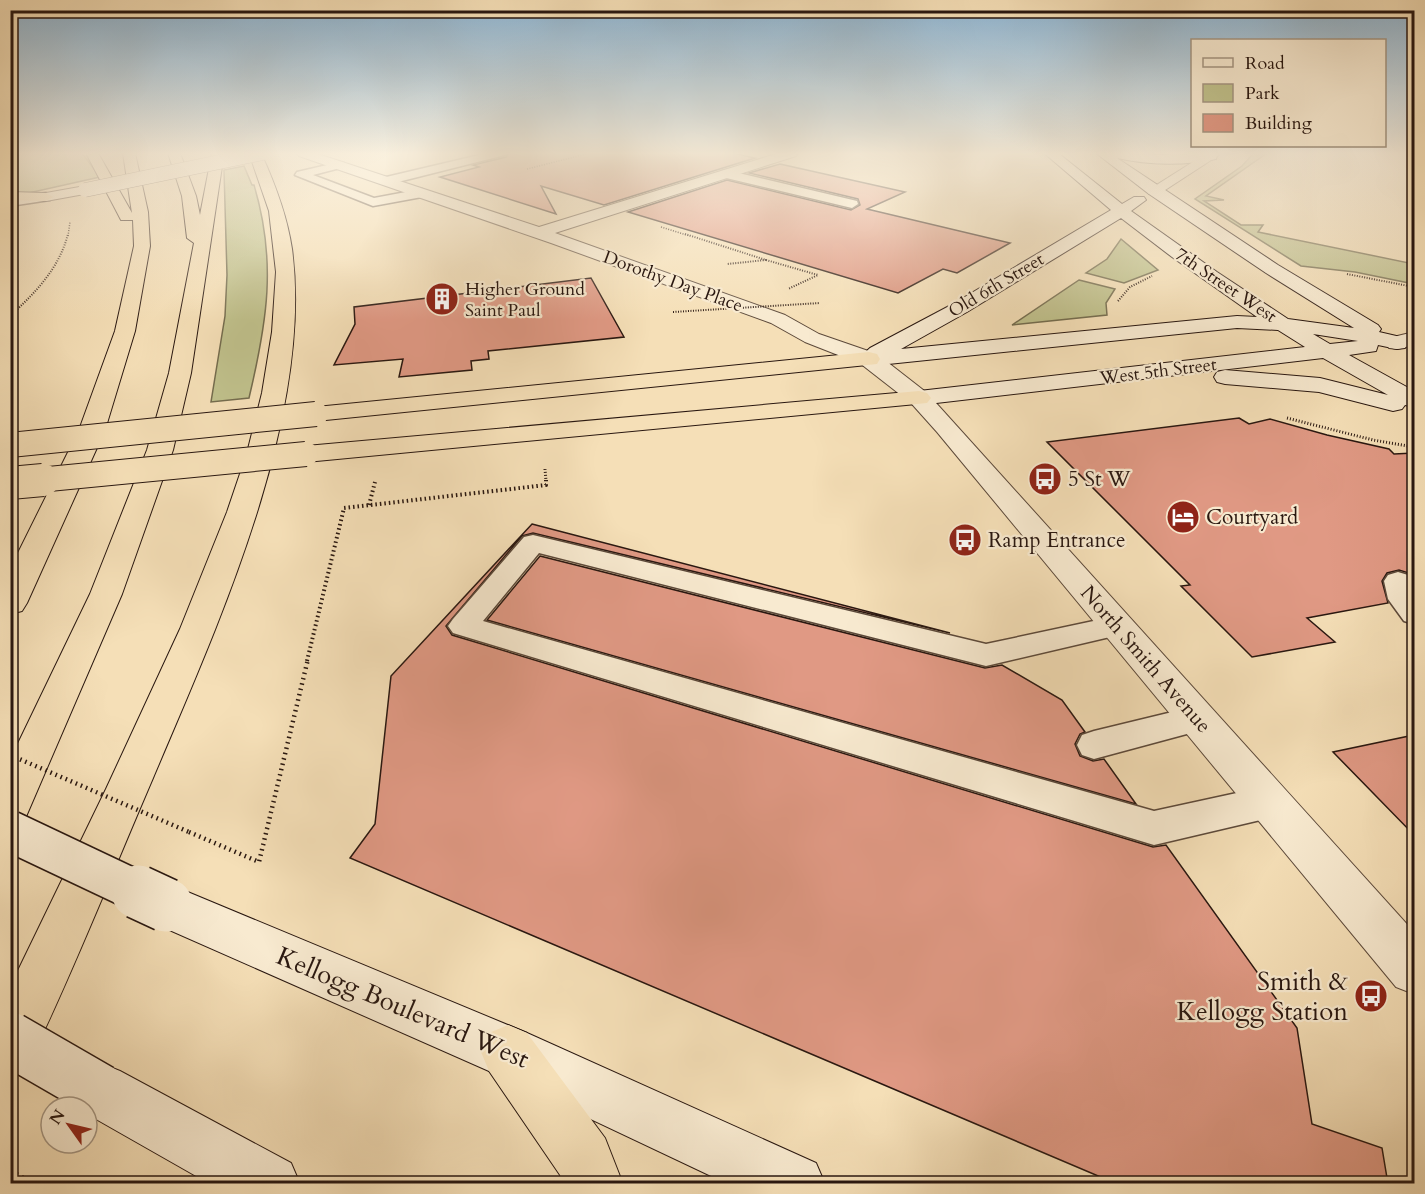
<svg xmlns="http://www.w3.org/2000/svg" width="1425" height="1194" font-family="Cardo,serif">
<style>
.green{fill:#c0c18c;stroke:#746c4e;stroke-width:1.5}
.building{fill:#e09984;stroke:#291710;stroke-width:1.5}
.lines{fill:none;stroke-linecap:round;stroke-linejoin:round}
.service-casing{stroke:#5c493a;stroke-width:3}
.minor-casing{stroke:#5c493a;stroke-width:2}
.tertiary-casing{stroke:#5c493a;stroke-width:2}
.secondary-casing{stroke:#291710;stroke-width:2}
.motorway-casing{stroke:#291710;stroke-width:2}
.path-far5{stroke:#291710;stroke-width:1.5;stroke-dasharray:1 1.5;stroke-linecap:butt}
.path-far4{stroke:#291710;stroke-width:2;stroke-dasharray:1 1.5;stroke-linecap:butt}
.path-far3{stroke:#291710;stroke-width:3;stroke-dasharray:1 2;stroke-linecap:butt}
.path-far2{stroke:#291710;stroke-width:4;stroke-dasharray:1.5 3;stroke-linecap:butt}
.path-far1{stroke:#291710;stroke-width:4.5;stroke-dasharray:1.5 4;stroke-linecap:butt}
.path{stroke:#291710;stroke-width:6;stroke-dasharray:2 4.5;stroke-linecap:butt}
.service{fill:#f8ead0;fill-rule:evenodd}
.minor{fill:#f8ead0;fill-rule:evenodd}
.tertiary{fill:#f8ead0;fill-rule:evenodd}
.secondary{fill:#f8ead0;fill-rule:evenodd}
.motorway{fill:#f5dfb7;fill-rule:evenodd}
.tertiary-bridge-casing{stroke:#5c493a;stroke-width:15;stroke-linecap:butt}
.secondary-bridge-far1-casing{stroke:#291710;stroke-width:43;stroke-linecap:butt}
.secondary-bridge-casing{stroke:#291710;stroke-width:56;stroke-linecap:butt}
.motorway-bridge-far1-casing{stroke:#291710;stroke-width:26;stroke-linecap:butt}
.motorway-bridge-casing{stroke:#291710;stroke-width:34;stroke-linecap:butt}
.path-bridge-far1{stroke:#291710;stroke-width:2;stroke-dasharray:1 1.5;stroke-linecap:butt}
.path-bridge{stroke:#291710;stroke-width:4.5;stroke-dasharray:1.5 4;stroke-linecap:butt}
.tertiary-bridge{stroke:#f8ead0;stroke-width:14}
.secondary-bridge-far1{stroke:#f8ead0;stroke-width:40}
.secondary-bridge{stroke:#f8ead0;stroke-width:53}
.motorway-bridge-far1{stroke:#f5dfb7;stroke-width:24}
.motorway-bridge{stroke:#f5dfb7;stroke-width:32}
.labels{text-anchor:middle;stroke-width:4.5;stroke-linejoin:round;paint-order:stroke}
.far-street-label{font-size:18px;fill:#291710;stroke:#f8ead0}
.far-poi-label{font-size:18px;fill:#291710;stroke:#f8ead0;text-anchor:start}
.poi-label{font-size:21px;fill:#291710;stroke:#f8ead0;text-anchor:start}
.street-label{font-size:21px;fill:#291710;stroke:#f8ead0}
.near-poi-label{font-size:26px;fill:#291710;stroke:#f8ead0;text-anchor:end}
.near-street-label{font-size:26px;fill:#291710;stroke:#f8ead0}
</style>
<rect width="100%" height="100%" fill="#f5dfb7"/>
<filter id="stains"><feTurbulence type="fractalNoise" baseFrequency=".00333" numOctaves="4"/><feColorMatrix values="0 0 0 0 .2 0 0 0 0 .09 0 0 0 0 .02 0 0 0 .5 -.17"/></filter>
<radialGradient id="worn" r=".72"><stop offset=".6" stop-color="#630" stop-opacity="0"/><stop offset="1" stop-color="#630" stop-opacity=".3"/></radialGradient>
<g class="green">
<polygon points="10,153 82,153 100,177 24,194 11,193"/>
<polygon points="1254,153 1267,153 1206,196 1224,200 1204,201 1241,225 1263,225 1258,232 1414,264 1414,284 1355,272 1301,266 1195,199 1242,166"/>
<path d="M 244,166 L 252,185 L 254,185 C 277,262 267,322 249,398 L 211,402 L 225,316 L 227,275 L 224,170 Z"/>
<polygon points="1121,239 1158,270 1124,283 1086,273 1107,259"/>
<polygon points="1079,280 1115,289 1106,303 1107,315 1012,325"/>
</g>
<g class="building">
<polygon points="508,153 733,153 755,158 604,205 541,186 556,214 440,177 479,167 473,165 506,157"/>
<polygon points="780,164 905,192 867,209 1010,243 957,273 943,269 898,293 628,212 727,180 851,210 860,205 858,199 749,173"/>
<polygon points="591,278 624,337 488,351 489,359 471,361 472,370 399,377 403,359 334,365 355,324 354,307"/>
<polygon points="1239,418 1249,424 1270,419 1327,435 1389,449 1394,454 1414,453 1414,584 1409,573 1399,570 1387,573 1382,581 1388,603 1307,618 1335,642 1252,657 1181,586 1190,585 1047,442"/>
<polygon points="532,524 950,633 533,533 522,536 446,626 452,635 1153,847 1166,845 1297,1028 1312,1124 1382,1148 1388,1184 1117,1184 350,858 375,824 391,676"/>
<polygon points="540,556 985,668 1002,665 1062,700 1085,732 1080,734 1075,744 1080,756 1093,761 1104,759 1136,804 487,620"/>
<polygon points="1414,735 1414,835 1333,752"/>
</g>
<g class="lines">
<defs>
<g id="service">
<polygon points="488,153 506,153 505,155 386,185 380,181 382,178"/>
<polygon points="340,162 344,163 344,167 313,175 374,198 422,189 428,193 422,197 373,206 295,175 297,172"/>
<polygon points="726,170 857,201 858,204 852,208 722,177 722,171"/>
<polygon points="46,193 52,197 50,200 10,206 10,198"/>
<polygon points="533,535 986,644 1117,616 1127,619 1132,626 1127,633 986,666 539,553 483,621 1154,811 1269,786 1282,791 1287,802 1282,813 1269,818 1154,845 453,633 448,626 453,619 524,537"/>
<path d="M 1398,572 L 1408,575 C 1417,589 1414,607 1414,624 L 1404,621 L 1388,599 L 1384,581 L 1388,575 Z"/>
<polygon points="1197,706 1209,710 1214,719 1209,728 1094,759 1082,755 1077,745 1082,735 1094,731"/>
</g>
<polygon id="minor" points="297,153 315,153 539,227 779,153 798,153 796,156 555,233 785,315 819,334 877,354 927,393 1414,932 1414,994 1396,987 937,432 911,403 861,364 805,342 771,323 551,243 299,156"/>
<g id="tertiary">
<polygon points="1207,153 1222,153 1159,194 1149,194 1147,191"/>
<polygon points="85,186 92,190 90,193 46,201 39,197 46,193"/>
<polygon points="1414,332 1414,345 1397,349 1389,348 1386,343 1389,338"/>
</g>
<g id="secondary">
<path d="M 1044,153 L 1058,153 L 1122,204 L 1134,197 L 1144,197 L 1146,200 L 1131,211 L 1217,272 L 1288,319 L 1354,328 L 1266,273 L 1149,194 L 1096,153 L 1161,155 L 1216,153 L 1217,156 L 1216,159 C 1185,166 1148,165 1117,158 L 1278,265 L 1378,325 L 1381,329 L 1379,332 L 1405,338 L 1408,343 L 1405,348 L 1397,349 L 1378,345 L 1376,351 L 1349,355 L 1414,391 L 1414,407 L 1405,405 L 1402,409 L 1393,411 L 1319,392 L 1225,384 L 1217,382 L 1214,377 L 1217,372 L 1225,370 L 1320,378 L 1388,395 L 1323,358 L 919,405 L 911,403 L 907,398 L 911,393 L 919,391 L 1305,347 L 1278,330 L 1237,328 L 869,366 L 861,364 L 858,359 L 870,348 L 953,304 L 1111,210 ZM 1121,218 L 1172,257 L 1257,317 L 1237,316 L 901,349 L 967,312 ZM 1313,334 L 1358,341 L 1330,344 Z"/>
<polygon points="166,883 527,1033 816,1163 825,1184 728,1184 489,1071 149,921 142,905 149,889"/>
<polygon points="100,1063 120,1071 291,1163 300,1184 210,1184 87,1114 87,1107 79,1107 72,1091 80,1071"/>
</g>
<g id="motorway">
<polygon points="86,153 98,153 132,213 123,153 135,153 148,212 150,246 135,331 105,430 27,603 22,611 10,614 10,569 79,430 115,331 134,246 133,220 121,220"/>
<polygon points="168,153 180,153 196,196 200,215 212,153 224,153 191,373 173,450 122,594 25,819 10,824 10,760 90,594 147,450 169,373 194,243 187,238 182,196"/>
<path d="M 249,153 L 261,153 C 275,184 287,215 292,249 C 314,416 217,627 153,778 C 112,873 74,970 29,1063 L 10,1071 L 10,987 L 106,789 L 180,629 L 227,512 L 247,453 L 262,393 L 272,332 L 276,272 L 269,211 Z"/>
<polygon points="10,192 46,193 53,197 46,201 10,200"/>
<polygon points="869,352 877,354 880,359 877,364 316,421 307,419 304,414 307,409 316,407"/>
<polygon points="919,391 927,393 931,398 927,403 306,462 297,460 293,454 297,448 306,446"/>
<polygon points="508,1025 527,1033 605,1138 623,1184 563,1184 560,1175 489,1071 481,1052 489,1033"/>
</g>
</defs>
<use href="#service" class="service-casing"/>
<use href="#minor" class="minor-casing"/>
<use href="#tertiary" class="tertiary-casing"/>
<use href="#secondary" class="secondary-casing"/>
<use href="#motorway" class="motorway-casing"/>
<g class="path-far5">
<polyline points="527,169 590,153"/>
<polyline points="661,227 690,236"/>
<polyline points="68,236 70,222"/>
</g>
<g class="path-far4">
<polyline points="685,234 766,260 727,264"/>
<polyline points="766,260 818,275 788,289"/>
<polyline points="1347,274 1414,287"/>
<polyline points="1118,301 1130,287 1152,276"/>
<path d="M 10,316 C 35,293 59,269 68,234"/>
</g>
<g class="path-far3">
<polyline points="1287,418 1373,440 1414,447"/>
<polyline points="545,469 546,481"/>
</g>
<g class="path-far2">
<polyline points="369,505 375,482"/>
<polyline points="307,661 344,508 546,485 546,480"/>
</g>
<polyline class="path-far1" points="189,832 259,862 308,659"/>
<polyline class="path" points="10,1171 32,1184"/>
<use href="#service" class="service"/>
<use href="#minor" class="minor"/>
<use href="#tertiary" class="tertiary"/>
<use href="#secondary" class="secondary"/>
<use href="#motorway" class="motorway"/>
<defs>
<polyline id="tertiary-bridge" points="85,190 263,153"/>
<polyline id="secondary-bridge-far1" points="10,831 141,893"/>
<g id="secondary-bridge">
<polyline points="138,892 166,905"/>
<polyline points="10,1039 100,1091"/>
</g>
<g id="motorway-bridge-far1">
<polyline points="10,445 316,414"/>
<polyline points="28,481 306,454"/>
</g>
<polyline id="motorway-bridge" points="10,483 43,480"/>
</defs>
<use href="#tertiary-bridge" class="tertiary-bridge-casing"/>
<use href="#secondary-bridge-far1" class="secondary-bridge-far1-casing"/>
<use href="#secondary-bridge" class="secondary-bridge-casing"/>
<use href="#motorway-bridge-far1" class="motorway-bridge-far1-casing"/>
<use href="#motorway-bridge" class="motorway-bridge-casing"/>
<polyline class="path-bridge-far1" points="673,312 820,303"/>
<polyline class="path-bridge" points="10,755 189,832"/>
<use href="#tertiary-bridge" class="tertiary-bridge"/>
<use href="#secondary-bridge-far1" class="secondary-bridge-far1"/>
<use href="#secondary-bridge" class="secondary-bridge"/>
<use href="#motorway-bridge-far1" class="motorway-bridge-far1"/>
<use href="#motorway-bridge" class="motorway-bridge"/>
</g>
<linearGradient id="sky" x2="0" y2="1"><stop stop-color="#8cb6d6"/><stop offset="0.48" stop-color="#faf1df"/><stop offset="1" stop-color="#faf1df" stop-opacity="0"/></linearGradient>
<rect width="1425" height="320" fill="url(#sky)"/>
<defs>
<symbol id="building-disc" viewBox="-11 -11 22 22"><circle r="9.5" fill="#8f2418" stroke="#f8ead0"/><path d="M-4-6H4V6H1V3H-1V6H-4ZM-2.5-4.3h1.7v1.8h-1.7ZM.8-4.3h1.7v1.8H.8ZM-2.5-1h1.7V.8h-1.7ZM.8-1h1.7V.8H.8Z" fill="#fff"/></symbol>
<symbol id="bus-disc" viewBox="-11 -11 22 22"><circle r="9.5" fill="#8f2418" stroke="#f8ead0"/><path d="M-5-6H5V4H4V6H2V4H-2V6H-4V4H-5ZM-3.5-4V0h7V-4ZM-3.5 1.2v1.5H-2V1.2ZM2 1.2v1.5H3.5V1.2Z" fill="#fff"/></symbol>
<symbol id="hotel-disc" viewBox="-11 -11 22 22"><circle r="9.5" fill="#8f2418" stroke="#f8ead0"/><path d="M-6-4.5h1.5V1H6V5H4.5V3h-9V5H-6ZM-4 0a1.8 1.8 0 1 1 3.6 0ZM.5 0V-2.5h3Q6-2.5 6 0Z" fill="#fff"/></symbol>
</defs>
<g fill-rule="evenodd">
<use href="#building-disc" x="423" y="280" width="38" height="38"/>
<use href="#bus-disc" x="1026" y="460" width="38" height="38"/>
<use href="#hotel-disc" x="1164" y="498" width="38" height="38"/>
<use href="#bus-disc" x="946" y="521" width="38" height="38"/>
<use href="#bus-disc" x="1352" y="977" width="38" height="38"/>
</g>
<g class="labels">
<g class="far-street-label">
<text transform="translate(673 281) rotate(20)" y="6">Dorothy Day Place</text>
<text transform="translate(996 285) rotate(-31)" y="6">Old 6th Street</text>
<text transform="translate(1226 285) rotate(34)" y="6">7th Street West</text>
<text transform="translate(1158 371) rotate(-7)" y="6">West 5th Street</text>
</g>
<g class="far-poi-label">
<text x="465" y="295">Higher Ground<tspan x="465" dy="21">Saint Paul</tspan></text>
</g>
<g class="poi-label">
<text x="1068" y="486">5 St W</text>
<text x="1206" y="524">Courtyard</text>
<text x="988" y="547">Ramp Entrance</text>
</g>
<g class="street-label">
<text transform="translate(1146 659) rotate(49)" y="7">North Smith Avenue</text>
</g>
<g class="near-poi-label">
<text x="1348" y="990">Smith &amp;<tspan x="1348" dy="30">Kellogg Station</tspan></text>
</g>
<g class="near-street-label">
<text transform="translate(403 1007) rotate(23)" y="9">Kellogg Boulevard West</text>
</g>
</g>
<rect width="1425" height="1194" fill="none" stroke="#f5dfb7" stroke-width="36"/>
<rect x="12" y="12" width="1401" height="1170" fill="none" stroke="#291710" stroke-width="3"/>
<rect x="18" y="18" width="1389" height="1158" fill="none" stroke="#291710" stroke-width="1.5"/>
<rect x="1191" y="39" width="195" height="108" fill="#f8ead0" stroke="#a59683" stroke-width="1.5"/>
<rect x="1203" y="58" width="30" height="9" fill="#f8ead0" stroke="#a59683" stroke-width="1.5"/>
<text x="1245" y="69" font-size="18" fill="#291710">Road</text>
<rect x="1203" y="84" width="30" height="18" fill="#c0c18c" stroke="#a59683" stroke-width="1.5"/>
<text x="1245" y="99" font-size="18" fill="#291710">Park</text>
<rect x="1203" y="114" width="30" height="18" fill="#e09984" stroke="#a59683" stroke-width="1.5"/>
<text x="1245" y="129" font-size="18" fill="#291710">Building</text>
<g transform="translate(69 1125) rotate(304)"><circle r="28" fill="#f8ead0" stroke="#a59683" stroke-width="1.5"/>
<path d="M0-4.5L10 22L0 15L-10 22Z" fill="#8f2418"/>
<text y="-9" font-size="16" font-weight="bold" text-anchor="middle" fill="#291710">N</text>
</g>
<rect width="100%" height="100%" filter="url(#stains)"/>
<rect width="100%" height="100%" fill="url(#worn)"/>
</svg>
